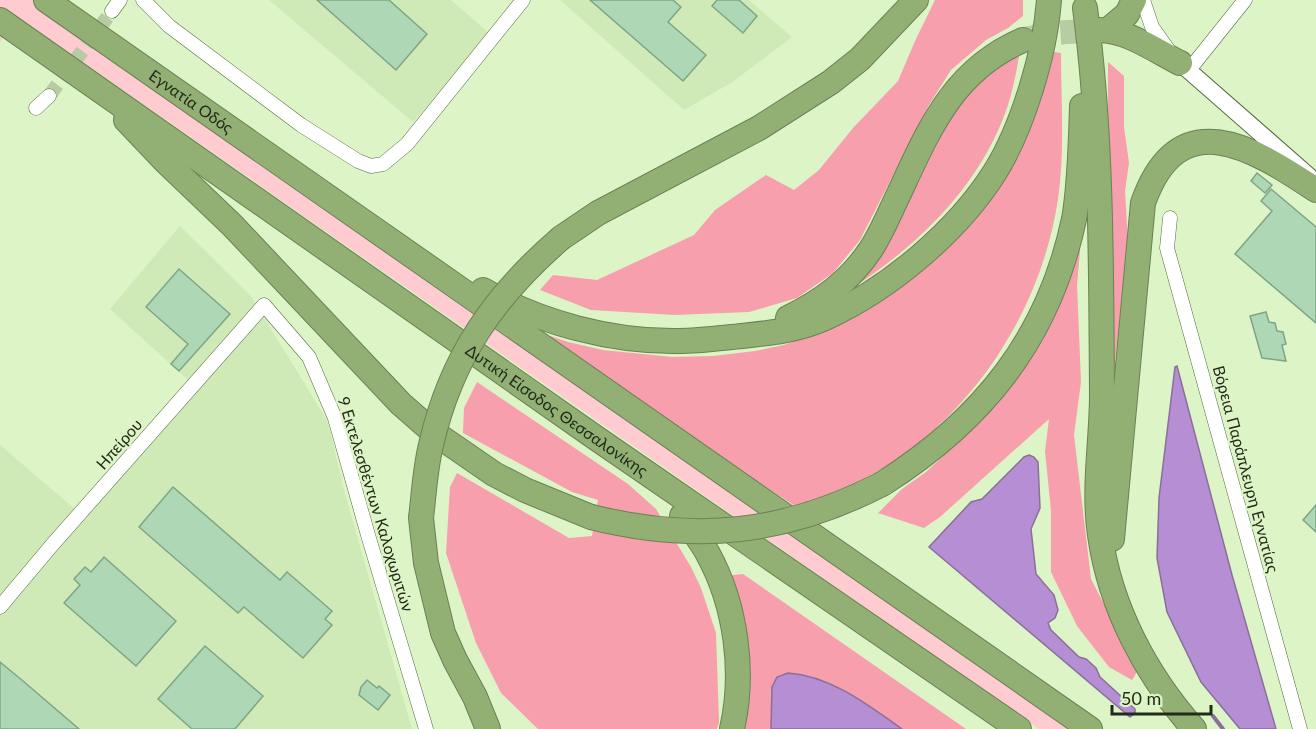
<svg xmlns="http://www.w3.org/2000/svg" width="1316" height="729" font-family="Lato,sans-serif">
<style>
.built{fill:#cfeab6}
.green{fill:#fecbd1}
.forest{fill:#f79fac}
.water{fill:#b58ed3;stroke:#89709b;stroke-width:1.5}
.lines{fill:none;stroke-linecap:round;stroke-linejoin:round}
.stream{stroke:#89709b;stroke-width:4}
.building{fill:#aed8b5;stroke:#7ea685;stroke-width:1.5}
.minor-tunnel{stroke:#b8cca4;stroke-width:14;stroke-dasharray:14 7;stroke-linecap:butt}
.motorway-tunnel{stroke:#b8cca4;stroke-width:24;stroke-dasharray:24 12;stroke-linecap:butt}
.minor-casing{stroke:#566a42;stroke-width:15}
.tertiary-casing{stroke:#566a42;stroke-width:18}
.motorway-casing{stroke:#6b8154;stroke-width:26}
.minor{stroke:#fff;stroke-width:14}
.tertiary{stroke:#fff;stroke-width:16}
.motorway{stroke:#92b073;stroke-width:24}
.motorway-bridge-casing{stroke:#6b8154;stroke-width:26;stroke-linecap:butt}
.motorway-bridge{stroke:#92b073;stroke-width:24}
.labels{text-anchor:middle;stroke-width:5;stroke-linejoin:round;paint-order:stroke}
.street-label{font-size:16px;fill:#222a19;stroke:#ddf4c7}
</style>
<rect width="100%" height="100%" fill="#ddf4c7"/>
<g class="built">
<polygon points="269,0 451,0 491,35 413,122"/>
<polygon points="560,0 749,0 792,37 734,81 684,110"/>
<polygon points="180,226 251,296 328,422 344,490 412,729 0,729 0,445 76,510 188,380 110,309"/>
</g>
<polygon class="green" points="0,0 48,0 1073,729 1039,729 24,21 0,41"/>
<g class="forest">
<polygon points="935,0 1023,0 1023,16 1008,28 986,40 951,70 929,105 860,240 833,273 797,298 749,312 675,315 591,310 540,290 553,275 597,280 694,235 715,210 766,175 794,190 819,170 853,128 898,81 915,41"/>
<path d="M 1020,50 C 1017,69 1013,90 1007,108 C 978,191 912,251 840,296 L 949,105 Z"/>
<path d="M 1055,52 L 1061,53 C 1061,101 1065,151 1058,199 C 1037,339 935,469 795,506 L 521,326 L 568,342 L 603,350 L 672,357 L 713,356 L 755,351 L 784,345 L 819,332 L 947,246 L 1050,53 Z"/>
<polygon points="1108,62 1124,76 1124,127 1129,163 1125,191 1128,242 1115,361 1107,385"/>
<polygon points="1073,248 1080,251 1077,285 1081,382 1074,435 1091,579 1138,670 1132,680 1109,667 1077,626 1051,572 1051,511 1045,451 1049,419 940,517 924,528 878,513 902,489 926,472 977,424 1020,370 1052,321"/>
<polygon points="477,382 628,484 656,509 691,567 701,588 716,633 719,722 717,729 538,729 501,693 476,643 446,553 450,487 457,473 569,538 592,536 598,500 572,492 463,433 464,408"/>
<polygon points="743,574 966,729 902,729 864,703 772,687 771,729 740,729 728,580 733,575"/>
</g>
<g class="water">
<polygon points="1177,366 1232,575 1276,729 1240,729 1201,682 1167,612 1157,558 1159,498 1175,367"/>
<polygon points="1029,455 1034,457 1038,462 1040,508 1031,529 1036,574 1054,595 1058,610 1055,618 1048,623 1051,630 1079,657 1086,659 1096,668 1100,677 1135,709 1135,713 1130,717 929,547 971,502 982,499 1024,457"/>
<path d="M 788,673 C 831,676 868,705 902,729 L 771,729 L 772,687 L 777,677 Z"/>
</g>
<g class="lines">
<polyline class="stream" points="1213,716 1223,729"/>
</g>
<g class="building">
<polygon points="317,0 389,0 427,34 396,70"/>
<polygon points="590,0 673,0 681,7 668,22 706,55 683,81"/>
<polygon points="717,0 739,0 757,16 743,33 712,6"/>
<polygon points="1257,173 1272,185 1265,193 1251,181"/>
<polygon points="1271,189 1316,227 1316,323 1235,254 1272,211 1261,201"/>
<polygon points="179,269 230,314 179,371 171,364 188,344 146,307"/>
<polygon points="1266,312 1269,322 1275,323 1277,331 1283,332 1286,344 1282,345 1286,361 1262,358 1250,316"/>
<polygon points="173,487 280,580 287,572 332,611 325,619 332,625 303,658 244,607 238,613 139,527"/>
<polygon points="1316,505 1316,532 1303,520"/>
<polygon points="104,557 176,621 136,666 64,603 80,585 74,579 85,567 91,572"/>
<polygon points="205,646 263,696 235,729 192,729 158,699"/>
<polygon points="0,662 23,681 79,729 0,729"/>
<polygon points="367,680 377,688 379,686 390,695 378,710 359,695 361,687"/>
</g>
<g class="lines">
<polyline class="minor-tunnel" points="49,96 112,11"/>
<polyline class="motorway-tunnel" points="1025,39 1054,33 1099,30"/>
<defs>
<g id="minor">
<polyline points="143,0 169,26 301,125 358,161 371,166 383,164 407,144 523,0"/>
<polyline points="1143,0 1152,27 1169,51"/>
<polyline points="112,11 120,0"/>
<polyline points="1189,70 1245,0"/>
<polyline points="36,108 49,96"/>
<polyline points="1170,218 1167,248 1300,729"/>
<polyline points="0,607 52,545 264,305 309,357 335,418 368,535 426,729"/>
</g>
<polyline id="tertiary" points="1180,63 1309,176"/>
<g id="motorway">
<path id="s1" d="M 46,0 L 1090,729"/>
<path d="M 1085,8 C 1102,135 1101,265 1102,394 C 1102,441 1093,488 1100,535 C 1110,607 1146,675 1194,729"/>
<path id="s2" d="M 0,20 L 596,438 L 1019,729"/>
<path d="M 1099,30 C 1127,30 1156,51 1180,63"/>
<polyline points="1108,30 1127,14 1134,0"/>
<polyline points="126,120 165,161 232,225 401,404 433,432 494,474 525,490 591,517"/>
<polyline points="561,238 598,213 759,128 831,82 860,59 916,0"/>
<path d="M 483,290 C 540,323 612,342 678,341 C 699,341 721,338 742,336 C 771,333 798,330 825,318 C 889,289 957,232 995,172 C 1023,127 1045,53 1049,0"/>
<path d="M 788,318 C 822,301 850,281 871,249 C 880,235 887,219 894,204 C 927,135 949,72 1023,40"/>
<path d="M 882,484 C 983,420 1049,338 1074,219 C 1080,186 1081,140 1082,106"/>
<path d="M 682,516 C 691,528 701,541 708,554 C 736,605 745,672 732,729"/>
<polyline points="421,518 426,563 443,633 455,660 475,697 488,729"/>
<path d="M 1112,539 L 1143,203 C 1179,101 1253,148 1316,190"/>
</g>
</defs>
<use href="#minor" class="minor-casing"/>
<use href="#tertiary" class="tertiary-casing"/>
<use href="#motorway" class="motorway-casing"/>
<use href="#minor" class="minor"/>
<use href="#tertiary" class="tertiary"/>
<use href="#motorway" class="motorway"/>
<defs>
<g id="motorway-bridge">
<path d="M 591,517 C 697,543 785,534 882,484"/>
<path d="M 421,518 C 424,494 425,469 431,445 C 451,357 494,296 561,238"/>
</g>
</defs>
<use href="#motorway-bridge" class="motorway-bridge-casing"/>
<use href="#motorway-bridge" class="motorway-bridge"/>
</g>
<g class="labels">
<g class="street-label">
<text dy="6" stroke="none"><textPath href="#s1" startOffset="177">Εγνατία Οδός</textPath></text>
<text dy="6" stroke="none"><textPath href="#s2" startOffset="680">Δυτική Είσοδος Θεσσαλονίκης</textPath></text>
<text transform="translate(119 444) rotate(-49)" y="6">Ηπείρου</text>
<text transform="translate(1246 469) rotate(75)" y="6">Βόρεια Παράπλευρη Εγνατίας</text>
<text transform="translate(376 504) rotate(73)" y="6">9 Εκτελεσθέντων Καλοχωριτών</text>
</g>
</g>
<path d="M1112 705v9h99v-9" fill="none" stroke="#222a19" stroke-width="3"/>
<text x="1121" y="705" font-size="18" fill="#222a19" stroke="#ddf4c7" stroke-width="4.5" paint-order="stroke">50 m</text>
</svg>
